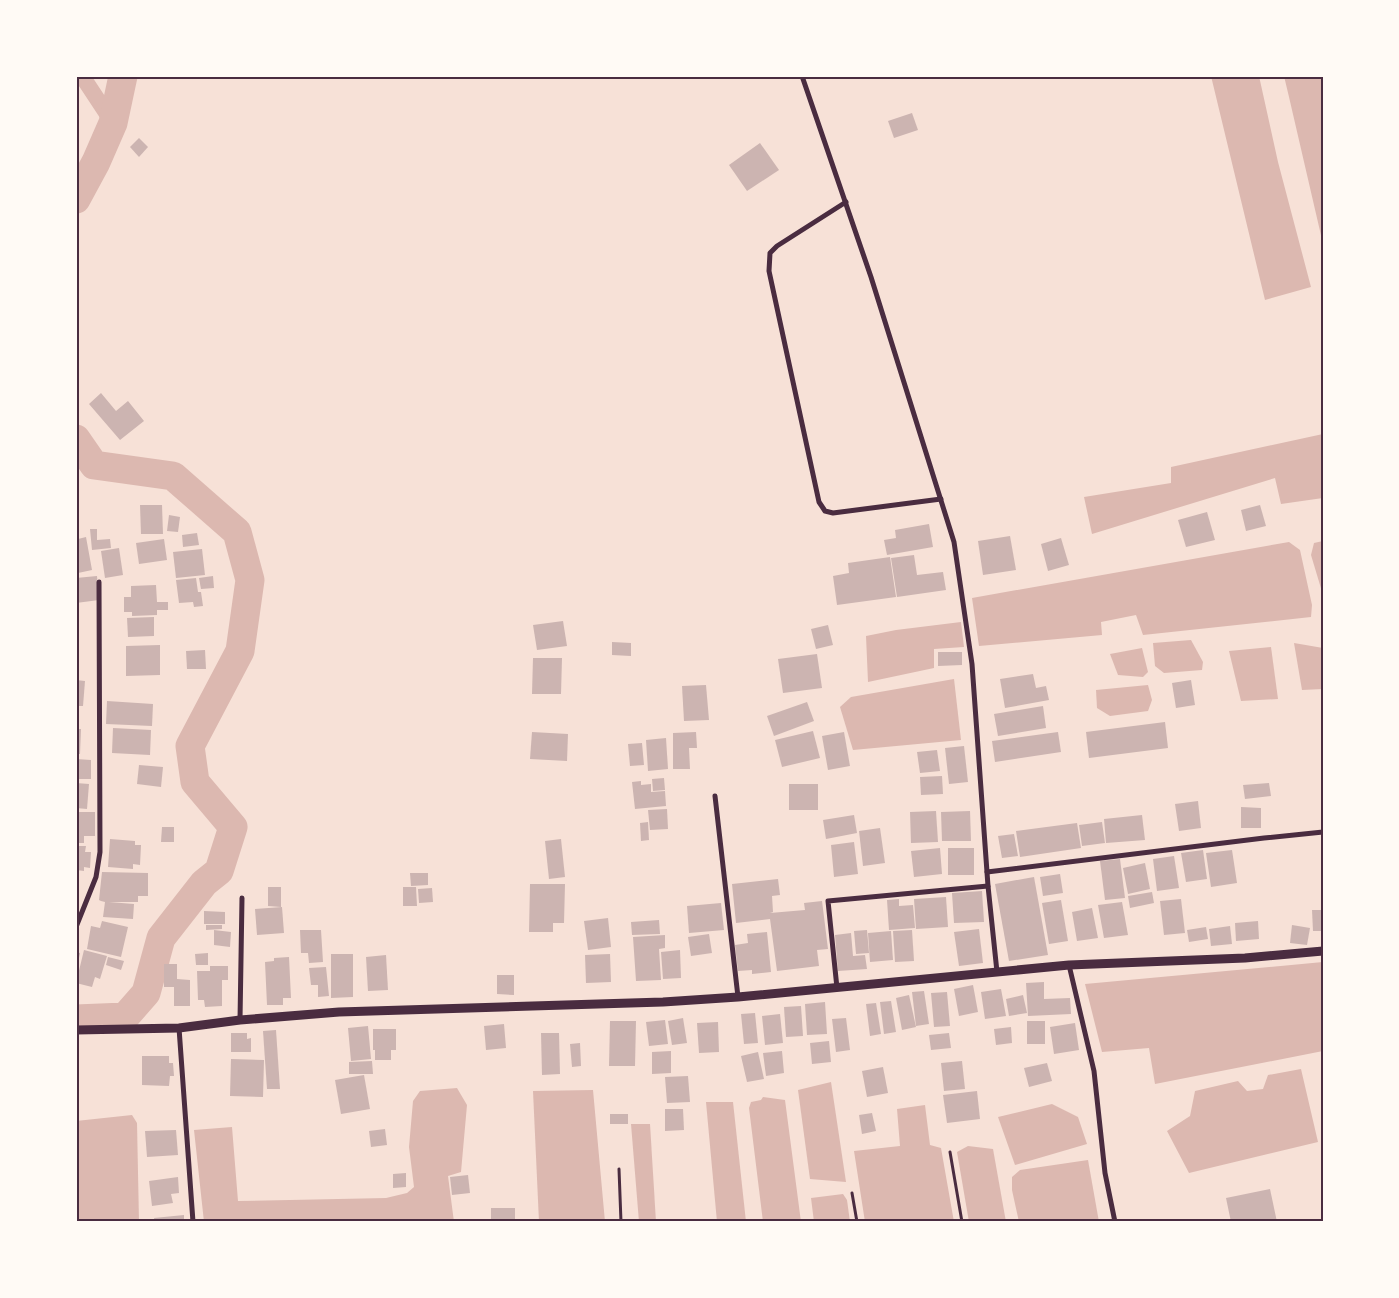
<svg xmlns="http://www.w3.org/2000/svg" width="1399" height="1298" font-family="Inter,sans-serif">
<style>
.water{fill:#dcb8b0}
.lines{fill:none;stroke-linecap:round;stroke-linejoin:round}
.canal{stroke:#dcb8b0;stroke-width:16}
.river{stroke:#dcb8b0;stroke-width:29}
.building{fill:#ccb4b1}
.path{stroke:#4a2c40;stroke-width:3}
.minor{stroke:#4a2c40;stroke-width:5}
.tertiary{stroke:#4a2c40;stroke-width:9}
.neatline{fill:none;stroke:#4a2c40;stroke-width:2}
</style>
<rect width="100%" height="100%" fill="#f7e1d7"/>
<g class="water">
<polygon points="1211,76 1259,76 1278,162 1311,287 1265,300"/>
<polygon points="1284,76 1323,76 1323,244 1289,97"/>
<polygon points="1323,434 1323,498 1281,504 1275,478 1092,534 1084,497 1171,483 1171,467"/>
<polygon points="1323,541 1323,595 1311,555 1314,543"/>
<polygon points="1289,542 1300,550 1312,605 1311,617 1143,635 1136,615 1101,622 1102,635 979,646 972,598"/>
<polygon points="961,622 964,647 934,649 934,668 868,682 866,636 896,630"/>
<polygon points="1191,640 1203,662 1202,670 1164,673 1155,666 1153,643"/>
<polygon points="1294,643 1323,648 1323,689 1302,690"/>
<polygon points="1271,647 1278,699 1241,701 1229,651"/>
<polygon points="1142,648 1148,672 1143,677 1118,675 1110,654"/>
<polygon points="954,679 961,740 853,750 840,707 851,697"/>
<polygon points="1148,685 1152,700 1148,711 1110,716 1097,708 1096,690"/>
<polygon points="1323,962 1323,1051 1155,1084 1149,1048 1102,1052 1085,984"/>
<polygon points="1301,1069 1318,1142 1189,1173 1167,1131 1190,1116 1195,1091 1238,1081 1247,1091 1263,1089 1268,1075"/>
<polygon points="831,1082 846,1182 810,1179 798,1090"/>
<polygon points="457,1088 467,1105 461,1172 448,1176 454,1222 204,1222 194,1130 232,1127 238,1201 386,1198 407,1193 414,1187 409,1147 413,1101 420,1091"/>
<polygon points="593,1090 605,1222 539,1222 533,1091"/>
<polygon points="763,1097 785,1100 801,1222 763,1222 749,1108 751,1102 761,1100"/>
<polygon points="706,1102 733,1102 746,1222 717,1222"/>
<polygon points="1052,1104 1078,1117 1087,1144 1015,1165 998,1117"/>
<polygon points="925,1105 930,1145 941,1148 954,1222 865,1222 854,1151 900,1146 897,1109"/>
<polygon points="132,1115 137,1123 139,1222 76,1222 76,1121"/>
<polygon points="631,1124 650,1124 656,1222 639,1222"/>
<polygon points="968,1146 993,1149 1006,1222 969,1222 957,1152"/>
<polygon points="1088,1160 1099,1222 1019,1222 1012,1190 1012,1177 1020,1170"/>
<polygon points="843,1194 847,1200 850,1222 814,1222 811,1198"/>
</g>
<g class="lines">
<polyline class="canal" points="82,76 113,123"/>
<g class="river">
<polyline points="76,199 96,162 113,123 123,76"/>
<polyline points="76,439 94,465 173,476 237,532 250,580 240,651 190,746 195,782 233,827 219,871 204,883 161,938 146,993 125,1017 76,1019"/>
</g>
</g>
<g class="building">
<polygon points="912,113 918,130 894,138 888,121"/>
<polygon points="139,138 148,147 139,157 130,147"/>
<polygon points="760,143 779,170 747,191 729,165"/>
<polygon points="101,393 116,411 128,401 144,421 120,440 89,404"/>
<polygon points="140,505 162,505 163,534 141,534"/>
<polygon points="1260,505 1266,526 1246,531 1241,510"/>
<polygon points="1207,512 1215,540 1186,547 1178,520"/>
<polygon points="169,515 180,517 178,532 167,531"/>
<polygon points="929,524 933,547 887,555 884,540 896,538 895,530"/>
<polygon points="90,529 97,529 97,540 110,539 111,548 92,550"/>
<polygon points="197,533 199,545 183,547 182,535"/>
<polygon points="76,535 78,539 86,537 92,570 78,573 76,568"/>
<polygon points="1010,536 1016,570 983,575 978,541"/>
<polygon points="1061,538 1069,565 1048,571 1041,544"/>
<polygon points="164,539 167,560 139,564 136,543"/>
<polygon points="119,548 123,575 105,578 101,551"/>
<polygon points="202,549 205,575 176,578 173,552"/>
<polygon points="914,555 917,575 943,572 946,590 897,597 891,558"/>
<polygon points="890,557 896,597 837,605 833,576 849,573 848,563"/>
<polygon points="97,576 99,600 76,603 76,578"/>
<polygon points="213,576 214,588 201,589 199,578"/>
<polygon points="196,578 198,592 201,592 203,606 194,607 193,602 179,603 176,580"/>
<polygon points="156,585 157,602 168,602 168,610 157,610 157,615 132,616 132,612 124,612 124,597 131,597 131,586"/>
<polygon points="154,617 154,636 128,637 127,618"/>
<polygon points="563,621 567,646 537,650 533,625"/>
<polygon points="828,625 833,645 816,649 811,629"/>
<polygon points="612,642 631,643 631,656 612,655"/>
<polygon points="160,645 160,675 126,676 126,646"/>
<polygon points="205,650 206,669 187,669 186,651"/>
<polygon points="938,652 962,652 962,665 938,666"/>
<polygon points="817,654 822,688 783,693 778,659"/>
<polygon points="533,658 562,658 561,694 532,694"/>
<polygon points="1033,674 1036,688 1046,686 1049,700 1005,708 1000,679"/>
<polygon points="76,680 85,681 83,706 76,706"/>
<polygon points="1191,680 1195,705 1176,708 1172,683"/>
<polygon points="706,685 709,720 684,721 682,686"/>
<polygon points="107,701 153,704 152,726 106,724"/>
<polygon points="807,702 814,721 774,736 767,716"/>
<polygon points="1043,706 1046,728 998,736 994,714"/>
<polygon points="1165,722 1168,748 1089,758 1086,732"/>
<polygon points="113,728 151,730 150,755 112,753"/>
<polygon points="76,729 81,729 80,754 76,754"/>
<polygon points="813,731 820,758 782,767 775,740"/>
<polygon points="532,732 568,734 567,761 530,759"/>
<polygon points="696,732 697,748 689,748 690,769 673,769 673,733"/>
<polygon points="844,732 850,766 828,770 822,736"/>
<polygon points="1058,732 1061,752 995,762 992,741"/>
<polygon points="666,738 668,769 648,771 646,740"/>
<polygon points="642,743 644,765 630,766 628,744"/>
<polygon points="964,746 968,782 949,784 945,748"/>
<polygon points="937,750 940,771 920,773 917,752"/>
<polygon points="76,759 91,760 91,779 76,779"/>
<polygon points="139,765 163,767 161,787 137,784"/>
<polygon points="942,776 943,794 921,795 920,777"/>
<polygon points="664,778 665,790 653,791 652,779"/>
<polygon points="641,781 641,785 651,784 651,792 665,791 666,806 635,809 632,782"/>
<polygon points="76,783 89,784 87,809 76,808"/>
<polygon points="1269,783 1271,796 1245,799 1243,785"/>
<rect x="789" y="784" width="29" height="26"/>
<polygon points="1198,801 1201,828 1179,831 1175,804"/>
<polygon points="1241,807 1261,808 1261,828 1241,828"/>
<polygon points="667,809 668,829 650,830 648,810"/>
<polygon points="936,811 938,842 911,843 910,812"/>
<polygon points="970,811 971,841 942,841 941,812"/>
<polygon points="76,812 95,812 95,836 84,836 84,843 76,843"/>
<polygon points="854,815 857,833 826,839 823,820"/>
<polygon points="1142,815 1145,840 1106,843 1104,819"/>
<polygon points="648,822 649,840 641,841 640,823"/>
<polygon points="1102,822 1105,843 1082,846 1079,825"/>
<polygon points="1077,823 1081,848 1020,857 1016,831"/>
<polygon points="162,827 174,827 174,842 161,842"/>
<polygon points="880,828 885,863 863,866 859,831"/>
<polygon points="1014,834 1018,856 1002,858 998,836"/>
<polygon points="110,839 135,841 135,845 141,845 140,865 133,864 133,869 108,867"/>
<polygon points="561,839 565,877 549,879 545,841"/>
<polygon points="854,842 858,874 834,877 831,845"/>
<polygon points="76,846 86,846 85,852 91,852 90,868 84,867 84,871 76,870"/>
<polygon points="940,848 942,874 914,877 911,851"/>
<rect x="948" y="848" width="26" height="27"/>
<polygon points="1203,850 1207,879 1186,882 1181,853"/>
<polygon points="1232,850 1237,883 1211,887 1206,853"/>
<polygon points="1174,856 1179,888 1157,891 1153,859"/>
<polygon points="1120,859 1125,898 1105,900 1100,861"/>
<polygon points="1145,863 1150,889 1128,894 1123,868"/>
<polygon points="102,872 148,873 148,896 138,896 138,902 109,902 134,904 133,919 103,917 105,902 101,901 99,900"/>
<polygon points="410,873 428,873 428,885 411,886"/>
<polygon points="1060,874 1063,893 1043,896 1040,877"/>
<polygon points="1034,877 1048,955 1009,961 995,884"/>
<polygon points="778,879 780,895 772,896 773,912 770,913 805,910 804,903 822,901 828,949 817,950 819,966 777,971 770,919 736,923 732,884"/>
<polygon points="530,884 565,884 564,923 553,923 553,932 529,932"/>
<polygon points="268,887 281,887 281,907 268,906"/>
<polygon points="403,887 416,887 417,906 403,906"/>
<polygon points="432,888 433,902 419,903 418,889"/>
<polygon points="982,891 984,922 954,923 952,893"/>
<polygon points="1152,892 1154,903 1130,908 1128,896"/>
<polygon points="946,897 948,927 916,929 914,899"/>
<polygon points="899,899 899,906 913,905 915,928 889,930 887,900"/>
<polygon points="1181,899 1185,933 1164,935 1160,901"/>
<polygon points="1061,900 1068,941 1049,944 1042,903"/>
<polygon points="1122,902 1128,935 1104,938 1098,905"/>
<polygon points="721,903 724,930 689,933 687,906"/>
<polygon points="282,907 284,933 257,935 255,909"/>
<polygon points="1092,908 1098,938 1077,941 1072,912"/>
<polygon points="1312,910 1323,910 1323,931 1313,931"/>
<polygon points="204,911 225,912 225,924 204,924"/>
<polygon points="608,918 611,947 588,950 584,921"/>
<polygon points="659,920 660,934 632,935 631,922"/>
<polygon points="102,921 128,927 121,957 87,949 91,926 100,928"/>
<polygon points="1258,921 1259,939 1236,941 1235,923"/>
<polygon points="206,925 222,925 222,929 206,930"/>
<polygon points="1292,925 1310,928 1307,945 1290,943"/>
<polygon points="1230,926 1232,944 1211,946 1209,929"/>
<polygon points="1206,927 1208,939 1189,942 1187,930"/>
<polygon points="979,929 983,963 959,966 954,932"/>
<polygon points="214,930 231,932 230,947 214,945"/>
<polygon points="300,930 321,930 323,962 309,963 308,953 301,953"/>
<polygon points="867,930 869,953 856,954 854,931"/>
<polygon points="912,930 914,961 895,962 893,931"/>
<polygon points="891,931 893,960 870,962 868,933"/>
<polygon points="767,932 771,972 752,974 752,970 738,971 735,945 748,943 747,934"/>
<polygon points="851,933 853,956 865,955 867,969 838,971 835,935"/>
<polygon points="709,934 712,953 691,956 688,937"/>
<polygon points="665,935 665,948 659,949 661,980 636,981 633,937"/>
<polygon points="84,950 107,956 100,979 95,977 92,987 76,983"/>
<polygon points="680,950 681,978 663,979 661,952"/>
<polygon points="76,952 80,953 77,968 76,968"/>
<polygon points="208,953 208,965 196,965 195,954"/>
<polygon points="331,954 353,954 353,997 331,998"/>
<polygon points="610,954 611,982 586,983 585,955"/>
<polygon points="386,955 388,990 368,991 366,957"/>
<polygon points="108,957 124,961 121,970 106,965"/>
<polygon points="289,957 291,998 283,998 283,1005 267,1005 265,962 274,961 274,958"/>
<polygon points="164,964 177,964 177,979 190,980 190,1006 174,1006 174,987 164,987"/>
<polygon points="210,966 228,966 228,980 222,980 222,1006 205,1007 204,1000 198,1000 197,971 210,971"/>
<polygon points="326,967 329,996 318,997 318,985 311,985 309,968"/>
<polygon points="497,975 514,975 514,995 497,994"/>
<polygon points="1044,982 1044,999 1070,998 1071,1014 1028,1016 1026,983"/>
<polygon points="973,985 978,1012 959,1016 954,989"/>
<polygon points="1001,989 1006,1016 985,1019 981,992"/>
<polygon points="924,991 929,1024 916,1026 912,992"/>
<polygon points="947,992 950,1026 934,1027 931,993"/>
<polygon points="909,995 916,1027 902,1030 896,998"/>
<polygon points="1023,995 1027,1013 1009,1016 1006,999"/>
<polygon points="891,1001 896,1032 884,1034 880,1002"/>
<polygon points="825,1002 827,1034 807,1035 805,1004"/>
<polygon points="876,1003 881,1034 870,1036 866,1004"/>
<polygon points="801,1006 803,1036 786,1037 784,1007"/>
<polygon points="755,1013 758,1043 744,1044 741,1014"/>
<polygon points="780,1014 783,1043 765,1045 762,1016"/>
<polygon points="683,1018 687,1043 672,1045 668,1021"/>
<polygon points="846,1018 850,1050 836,1052 832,1019"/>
<polygon points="665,1020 668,1044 649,1046 646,1022"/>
<polygon points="610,1021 636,1021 635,1066 609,1066"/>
<rect x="1027" y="1021" width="18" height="23"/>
<polygon points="718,1022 719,1052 699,1053 697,1023"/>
<polygon points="1075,1023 1079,1050 1054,1054 1050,1027"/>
<polygon points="504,1024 506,1048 486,1050 484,1026"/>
<polygon points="368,1026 371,1059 351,1061 348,1028"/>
<polygon points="1011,1027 1012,1043 996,1045 994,1029"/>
<polygon points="373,1029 396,1029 396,1050 391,1050 391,1060 375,1060 375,1050 373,1050"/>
<polygon points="276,1030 280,1089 267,1089 263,1031"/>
<polygon points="231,1033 247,1033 247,1039 251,1038 251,1052 231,1052"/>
<polygon points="541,1033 559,1033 560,1074 542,1075"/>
<polygon points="949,1033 951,1048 931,1050 929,1035"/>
<polygon points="829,1041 831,1062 812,1064 810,1043"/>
<polygon points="580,1043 581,1066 572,1067 570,1044"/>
<polygon points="671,1051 671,1073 652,1074 652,1052"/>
<polygon points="782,1051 784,1073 766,1076 763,1053"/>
<polygon points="758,1052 764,1079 747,1082 741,1056"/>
<polygon points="142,1056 169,1056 169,1063 173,1063 174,1076 170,1076 169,1086 142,1085"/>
<polygon points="231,1059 264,1060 263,1097 230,1096"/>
<polygon points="372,1061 373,1074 349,1074 349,1062"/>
<polygon points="962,1061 965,1089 944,1091 941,1063"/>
<polygon points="1047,1063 1052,1081 1029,1087 1024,1068"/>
<polygon points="883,1067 888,1093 867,1097 862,1071"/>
<polygon points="364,1075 370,1109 341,1114 335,1080"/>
<polygon points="688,1076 690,1102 667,1103 665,1077"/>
<polygon points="977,1091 980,1119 947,1123 943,1095"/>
<polygon points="665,1109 683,1109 684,1130 665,1131"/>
<polygon points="872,1113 876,1131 862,1134 859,1115"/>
<rect x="610" y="1114" width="18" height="10"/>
<polygon points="385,1129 387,1145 371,1147 369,1131"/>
<polygon points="176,1130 178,1155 147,1157 145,1131"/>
<polygon points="406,1173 406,1187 393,1188 393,1174"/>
<polygon points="468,1175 470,1193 452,1195 450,1177"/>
<polygon points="178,1177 179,1193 171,1194 173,1203 152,1206 149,1181"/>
<polygon points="1270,1189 1277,1222 1231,1222 1226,1198"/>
<rect x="491" y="1208" width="24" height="14"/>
<polygon points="184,1215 184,1222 155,1222 154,1218"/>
</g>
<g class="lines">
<g class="path">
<polyline points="950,1152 962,1222"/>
<polyline points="619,1169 621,1222"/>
<polyline points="852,1193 857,1222"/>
</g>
<g class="minor">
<polyline points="802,76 871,277 954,542 972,664 988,886 997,972"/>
<polyline points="846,202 777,246 770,253 769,271 819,502 825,511 833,513 941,499"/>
<polyline points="715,796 738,997"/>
<polyline points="987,872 1264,838 1323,832"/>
<polyline points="76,927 96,877 100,852 99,582"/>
<polyline points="1069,965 1094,1071 1105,1173 1115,1222"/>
<polyline points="837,988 828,901 988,886"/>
<polyline points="240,1020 242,898"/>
<polyline points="179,1028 193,1222"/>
</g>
<polyline class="tertiary" points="76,1030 179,1028 240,1020 339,1012 663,1002 738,997 1069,965 1245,958 1323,951"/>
</g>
<rect width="1399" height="1298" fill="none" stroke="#fffaf5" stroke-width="155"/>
<rect x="78" y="78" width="1244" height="1142" class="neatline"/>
</svg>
